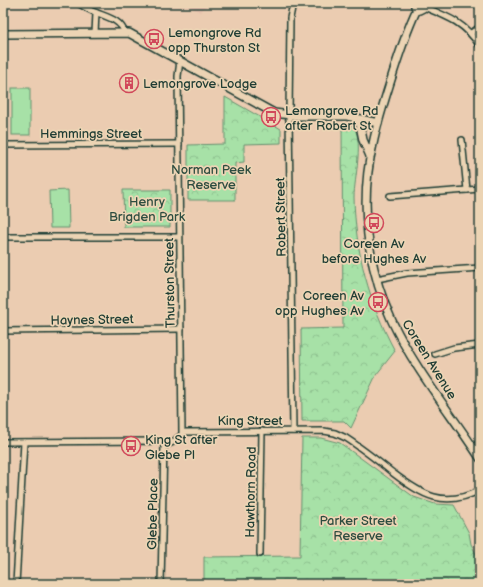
<svg xmlns="http://www.w3.org/2000/svg" width="483" height="587" font-family="'Balsamiq Sans',sans-serif">
<style>
.built{fill:#e6c0ac}
.grass{fill:#a7e1a7;stroke:#638f6e}
.park{fill:url(#park-crowns);stroke:#638f6e}
.lines{fill:none;stroke-linecap:round;stroke-linejoin:round}
.street-casing{stroke:#1f3d34;stroke-width:8}
.secondary-casing{stroke:#1f3d34;stroke-width:10}
.street{stroke:#ecd4b4;stroke-width:5}
.secondary{stroke:#ecd4b4;stroke-width:7}
.labels{text-anchor:middle;stroke-width:3.5;stroke-linejoin:round;paint-order:stroke}
.poi-label{font-size:13px;fill:#1f3d34;stroke:#ecd4b4;text-anchor:start}
.street-label{font-size:13px;fill:#1f3d34;stroke:#ecd4b4}
.park-label{font-size:13px;fill:#2d4d40;stroke:#ecd4b4}
</style>
<defs>
<pattern id="park-crowns" width="20" height="18" patternUnits="userSpaceOnUse"><rect width="20" height="18" fill="#a7e1a7"/><path d="M2 6a3 3 0 1 1 6 0M12 15a3 3 0 1 1 6 0" fill="none" stroke="#8fc290"/></pattern>
</defs>
<rect width="100%" height="100%" fill="#ebccb1"/>
<filter id="ink" filterUnits="userSpaceOnUse"><feTurbulence type="fractalNoise" baseFrequency=".025" numOctaves="2"/><feDisplacementMap in="SourceGraphic" scale="8" xChannelSelector="R" yChannelSelector="G"/><feConvolveMatrix kernelMatrix="1 2 1 2 8 2 1 2 1" color-interpolation-filters="sRGB"/></filter>
<g filter="url(#ink)">
<polygon class="built" points="184,3 209,3 200,12"/>
<g class="grass">
<rect x="12" y="88" width="18" height="47"/>
<polygon points="68,190 69,228 50,228 49,191"/>
</g>
<g class="park">
<polygon points="225,97 281,129 281,143 244,144 244,162 235,163 235,200 188,200 188,145 225,144"/>
<path d="M 342,125 L 352,125 C 365,137 354,180 354,197 C 355,251 369,303 395,351 L 376,375 L 351,428 L 344,421 L 302,421 L 301,329 L 343,328 Z"/>
<polygon points="123,190 170,190 170,227 124,227"/>
<polygon points="302,438 321,438 340,443 414,497 435,504 454,505 469,533 471,544 480,562 480,584 204,584 204,557 300,556"/>
</g>
<g class="lines">
<defs>
<g id="street">
<path d="M 78,3 C 83,6 89,10 95,12 C 106,17 120,19 125,33"/>
<path d="M 424,7 C 449,17 465,23 480,46"/>
<polyline points="95,33 96,13"/>
<polyline points="471,33 480,27"/>
<polyline points="180,61 178,76 182,433"/>
<polyline points="462,140 467,190"/>
<polyline points="3,145 179,144"/>
<polyline points="390,196 480,189"/>
<polyline points="3,237 179,237"/>
<polyline points="377,279 407,273 480,268"/>
<polyline points="3,331 181,329"/>
<polyline points="435,354 454,348 480,345"/>
<polyline points="293,431 289,115 290,18 293,3"/>
<path d="M 3,442 L 160,441 C 162,441 163,443 165,444 C 174,446 179,434 186,432 L 324,431 L 335,433 L 346,438 C 363,449 378,461 393,473 C 422,495 444,509 480,490"/>
<polyline points="260,554 262,431"/>
<polyline points="16,584 24,442"/>
<polyline points="161,584 164,444"/>
</g>
<g id="secondary">
<polyline points="415,3 415,7 419,10 423,8 424,3"/>
<path d="M 417,9 C 405,34 397,60 389,86 C 383,105 377,124 373,144 C 359,202 367,267 392,321 C 415,370 451,413 480,458"/>
<polyline points="3,34 129,33 274,113 299,116 347,116 378,123"/>
<polyline points="356,118 360,125 363,140 370,156"/>
</g>
</defs>
<use href="#street" class="street-casing"/>
<use href="#secondary" class="secondary-casing"/>
<use href="#street" class="street"/>
<use href="#secondary" class="secondary"/>
</g>
</g>
<defs>
<symbol id="bus-ring" viewBox="-11 -11 22 22"><circle r="9.5" fill="#ecd4b4" stroke="#d1495b" stroke-width="1.5"/><path d="M-5-6H5V4H4V6H2V4H-2V6H-4V4H-5ZM-3.5-4V0h7V-4ZM-3.5 1.2v1.5H-2V1.2ZM2 1.2v1.5H3.5V1.2Z" fill="#d1495b"/></symbol>
<symbol id="building-ring" viewBox="-11 -11 22 22"><circle r="9.5" fill="#ecd4b4" stroke="#d1495b" stroke-width="1.5"/><path d="M-4-6H4V6H1V3H-1V6H-4ZM-2.5-4.3h1.7v1.8h-1.7ZM.8-4.3h1.7v1.8H.8ZM-2.5-1h1.7V.8h-1.7ZM.8-1h1.7V.8H.8Z" fill="#d1495b"/></symbol>
</defs>
<g fill-rule="evenodd">
<use href="#bus-ring" x="143" y="28" width="22" height="22"/>
<use href="#building-ring" x="118" y="72" width="22" height="22"/>
<use href="#bus-ring" x="260" y="106" width="22" height="22"/>
<use href="#bus-ring" x="363" y="212" width="22" height="22"/>
<use href="#bus-ring" x="367" y="291" width="22" height="22"/>
<use href="#bus-ring" x="120" y="435" width="22" height="22"/>
</g>
<g class="labels">
<g class="poi-label">
<text x="168" y="37">Lemongrove Rd<tspan x="168" dy="15">opp Thurston St</tspan></text>
<text x="143" y="88">Lemongrove Lodge</text>
<text x="285" y="115">Lemongrove Rd<tspan x="285" dy="15">after Robert St</tspan></text>
<text x="374" y="248" text-anchor="middle">Coreen Av<tspan x="374" dy="15">before Hughes Av</tspan></text>
<text x="364" y="300" text-anchor="end">Coreen Av<tspan x="364" dy="15">opp Hughes Av</tspan></text>
<text x="145" y="444">King St after<tspan x="145" dy="15">Glebe Pl</tspan></text>
</g>
<g class="street-label">
<text x="91" y="138">Hemmings Street</text>
<text transform="translate(280 217) rotate(-91)" y="5">Robert Street</text>
<text transform="translate(169 283) rotate(-91)" y="5">Thurston Street</text>
<text transform="translate(92 319) rotate(-1)" y="5">Haynes Street</text>
<text transform="translate(430 359) rotate(58)" y="5">Coreen Avenue</text>
<text x="250" y="425">King Street</text>
<text transform="translate(250 492) rotate(-89)" y="5">Hawthorn Road</text>
<text transform="translate(152 514) rotate(-89)" y="5">Glebe Place</text>
</g>
<g class="park-label">
<text x="211" y="174">Norman Peek<tspan x="211" dy="15">Reserve</tspan></text>
<text x="147" y="206">Henry<tspan x="147" dy="15">Brigden Park</tspan></text>
<text x="358" y="525">Parker Street<tspan x="358" dy="15">Reserve</tspan></text>
</g>
</g>
<rect width="483" height="587" fill="none" stroke="#ecd4b4" stroke-width="16"/>
<rect x="8" y="8" width="467" height="571" fill="none" stroke="#1f3d34" stroke-width="1.5" filter="url(#ink)"/>
</svg>
